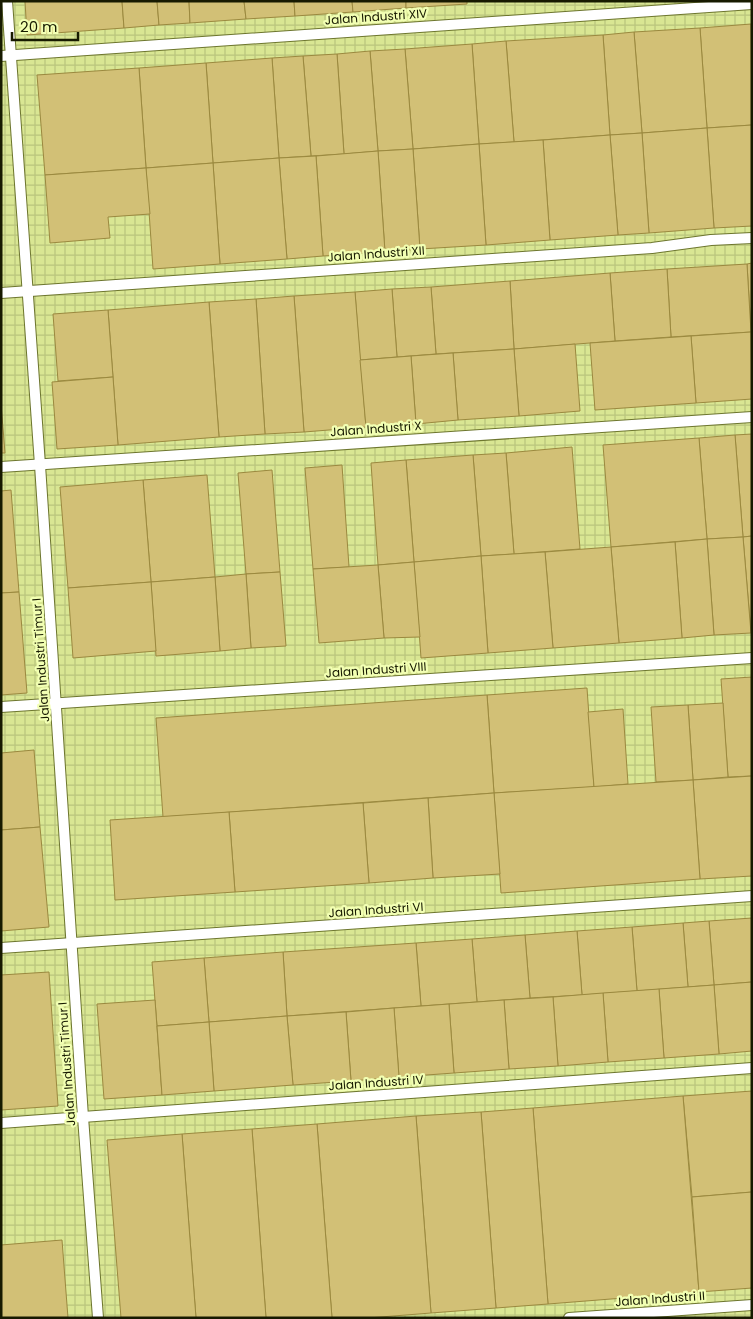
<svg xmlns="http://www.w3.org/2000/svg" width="753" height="1319" font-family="Poppins,sans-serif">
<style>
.industrial{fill:url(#industrial-grid)}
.building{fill:#d2c076;stroke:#9b893f}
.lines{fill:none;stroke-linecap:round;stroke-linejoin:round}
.lane-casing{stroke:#6d762e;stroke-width:12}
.lane{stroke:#fff;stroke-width:10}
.labels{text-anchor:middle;stroke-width:4.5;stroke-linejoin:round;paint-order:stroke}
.street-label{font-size:12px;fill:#171a00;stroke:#f2ffb3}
</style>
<defs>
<pattern id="industrial-grid" width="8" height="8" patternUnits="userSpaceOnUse" patternTransform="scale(1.25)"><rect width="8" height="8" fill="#d9e693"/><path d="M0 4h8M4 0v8" fill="none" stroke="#bac57d"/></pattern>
</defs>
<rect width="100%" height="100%" fill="#e5f1a6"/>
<rect class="industrial" x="1" y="1" width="751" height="1317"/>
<g class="building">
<polygon points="25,1 122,1 124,28 27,35"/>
<polygon points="122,1 157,1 159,25 124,28"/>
<polygon points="157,1 189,1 190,23 159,25"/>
<polygon points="189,1 244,1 246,19 190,23"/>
<polygon points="244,1 294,1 295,16 246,19"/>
<polygon points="294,1 352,1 353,12 295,16"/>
<polygon points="352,1 406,1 406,8 353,12"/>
<polygon points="406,1 467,1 467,4 406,8"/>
<polygon points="751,24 752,125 707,128 700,28"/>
<polygon points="700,28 707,128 642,133 634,32"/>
<polygon points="634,32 642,133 610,135 603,35"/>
<polygon points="603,35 610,135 514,142 506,41"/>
<polygon points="506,41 514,142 479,144 472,44"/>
<polygon points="472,44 479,144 413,149 405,49"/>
<polygon points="405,49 413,149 378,151 370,51"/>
<polygon points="370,51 378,151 344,154 337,54"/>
<polygon points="337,54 344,154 311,156 303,56"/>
<polygon points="303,56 311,156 279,158 272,58"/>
<polygon points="272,58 279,158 213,163 206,63"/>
<polygon points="206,63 213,163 146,168 139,68"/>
<polygon points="139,68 146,168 45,175 37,75"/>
<polygon points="752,125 752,226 714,228 707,128"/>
<polygon points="707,128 714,228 649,233 642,133"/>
<polygon points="642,133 649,233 618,235 610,135"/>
<polygon points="610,135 618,235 550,240 543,140"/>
<polygon points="543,140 550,240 486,245 479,144"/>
<polygon points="479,144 486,245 420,249 413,149"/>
<polygon points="413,149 420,249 385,252 378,151"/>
<polygon points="378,151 385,252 323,256 316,156"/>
<polygon points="316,156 323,256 287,259 279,158"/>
<polygon points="279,158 287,259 220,264 213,163"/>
<polygon points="213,163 220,264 153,269 146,168"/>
<polygon points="146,168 150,214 108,217 110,238 50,243 45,175"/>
<polygon points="752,263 752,332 751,332 747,264"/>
<polygon points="747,264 751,332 671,337 667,269"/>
<polygon points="667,269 671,337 615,341 610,273"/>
<polygon points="610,273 615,341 514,349 510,281"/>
<polygon points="510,281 514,349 436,354 431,287"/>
<polygon points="431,287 436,354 397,357 392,289"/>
<polygon points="392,289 397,357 360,360 355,292"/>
<polygon points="355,292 366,427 304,432 294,296"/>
<polygon points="294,296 304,432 265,434 256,299"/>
<polygon points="256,299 265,434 219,437 209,302"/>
<polygon points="209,302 219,437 118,445 108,310"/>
<polygon points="108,310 113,377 58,381 53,314"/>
<polygon points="751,332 752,399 696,403 691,336"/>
<polygon points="691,336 696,403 595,410 590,343"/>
<polygon points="575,344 580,411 519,416 514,349"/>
<polygon points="514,349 519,416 458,420 453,353"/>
<polygon points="453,353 458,420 416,424 411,356"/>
<polygon points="411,356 416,424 366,427 360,360"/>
<polygon points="113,377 118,445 57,449 52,382"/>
<polygon points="1,404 5,453 1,453"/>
<polygon points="752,434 752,536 743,537 735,435"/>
<polygon points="735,435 743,537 707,539 699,438"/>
<polygon points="699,438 707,539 611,547 603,445"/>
<polygon points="572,447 580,549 514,554 506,453"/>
<polygon points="506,453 514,554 481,556 473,455"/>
<polygon points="473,455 481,556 414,562 406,460"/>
<polygon points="406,460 414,562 378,565 371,463"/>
<polygon points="342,465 349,567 313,569 305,468"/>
<polygon points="272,470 280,572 246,574 238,473"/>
<polygon points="207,475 215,577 151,582 143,480"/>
<polygon points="143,480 151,582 68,588 60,487"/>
<polygon points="11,490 19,592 1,593 1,491"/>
<polygon points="752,536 752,632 751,633 743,537"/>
<polygon points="743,537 751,633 714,635 707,539"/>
<polygon points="707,539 714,635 682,638 675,542"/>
<polygon points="675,542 682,638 619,643 611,547"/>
<polygon points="611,547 619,643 553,648 545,552"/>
<polygon points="545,552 553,648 488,653 481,556"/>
<polygon points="481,556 488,653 421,658 414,562"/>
<polygon points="414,562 420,637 384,638 378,565"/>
<polygon points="378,565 384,638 319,643 313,569"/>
<polygon points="280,572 286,646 251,648 246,574"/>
<polygon points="246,574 251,648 220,651 215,577"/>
<polygon points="215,577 220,651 156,656 151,582"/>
<polygon points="151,582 156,651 73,658 68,588"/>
<polygon points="19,592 27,693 1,695 1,593"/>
<polygon points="752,677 752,776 728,777 721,679"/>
<polygon points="587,688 594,787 494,793 487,695"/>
<polygon points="487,695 494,793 163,817 156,718"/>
<polygon points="723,703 728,777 693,780 688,705"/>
<polygon points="688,705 693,780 656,782 651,707"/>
<polygon points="623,709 628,784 594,787 588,712"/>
<polygon points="34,750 40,827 1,830 1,753"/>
<polygon points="752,776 752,876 700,879 693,780"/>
<polygon points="693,780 700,879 501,893 494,793"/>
<polygon points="494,793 500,874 433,878 428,798"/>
<polygon points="428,798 433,878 369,883 363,803"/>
<polygon points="363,803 369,883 235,892 229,812"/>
<polygon points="229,812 235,892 115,900 110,820"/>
<polygon points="40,827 49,927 1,931 1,830"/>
<polygon points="752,918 752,982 714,985 709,921"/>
<polygon points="709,921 714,985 688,987 683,923"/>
<polygon points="683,923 688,987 637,991 632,927"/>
<polygon points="632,927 637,991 582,995 577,931"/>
<polygon points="577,931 582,995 530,998 525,935"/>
<polygon points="525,935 530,998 477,1002 472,939"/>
<polygon points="472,939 477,1002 421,1006 416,943"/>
<polygon points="416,943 421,1006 287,1016 283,952"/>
<polygon points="283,952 287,1016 209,1022 204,958"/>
<polygon points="204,958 209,1022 157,1026 152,962"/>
<polygon points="49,972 58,1106 1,1110 1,975"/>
<polygon points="752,982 752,1051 719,1054 714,985"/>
<polygon points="714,985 719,1054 664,1058 659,989"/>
<polygon points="659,989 664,1058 608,1062 603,993"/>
<polygon points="603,993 608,1062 558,1066 553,997"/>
<polygon points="553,997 558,1066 509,1069 504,1000"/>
<polygon points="155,1000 162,1095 104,1099 97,1004"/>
<polygon points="504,1000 509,1069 454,1073 449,1004"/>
<polygon points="449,1004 454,1073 399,1077 394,1008"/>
<polygon points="394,1008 399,1077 351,1081 346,1012"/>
<polygon points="346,1012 351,1081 293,1085 287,1016"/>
<polygon points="287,1016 293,1085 214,1091 209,1022"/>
<polygon points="209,1022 214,1091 162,1095 157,1026"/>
<polygon points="752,1091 752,1192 692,1197 683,1096"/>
<polygon points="683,1096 699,1292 548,1304 533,1108"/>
<polygon points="533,1108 548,1304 496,1308 481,1112"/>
<polygon points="481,1112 496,1308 431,1313 416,1116"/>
<polygon points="416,1116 431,1313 368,1318 332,1318 317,1124"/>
<polygon points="317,1124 332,1318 266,1318 252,1129"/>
<polygon points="252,1129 266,1318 196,1318 182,1134"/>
<polygon points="182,1134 196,1318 121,1318 107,1140"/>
<polygon points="752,1192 752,1288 699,1292 692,1197"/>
<polygon points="62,1240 68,1318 1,1318 1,1245"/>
</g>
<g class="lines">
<defs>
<g id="lane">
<polyline points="7,1 40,465 83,1117 98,1318"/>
<polyline points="1,56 752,4"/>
<polyline points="1,293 652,248 711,240 752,238"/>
<polyline points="1,467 752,417"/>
<polyline points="1,707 752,658"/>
<polyline points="1,948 752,896"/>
<polyline points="1,1123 752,1068"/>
<polyline points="569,1318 752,1305"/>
</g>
</defs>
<use href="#lane" class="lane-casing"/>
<use href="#lane" class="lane"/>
</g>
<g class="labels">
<g class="street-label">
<text transform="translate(376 17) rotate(-4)" y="4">Jalan Industri XIV</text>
<text transform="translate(376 254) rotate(-4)" y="4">Jalan Industri XII</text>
<text transform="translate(376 429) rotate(-4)" y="4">Jalan Industri X</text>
<text transform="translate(41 660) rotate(-94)" y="4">Jalan Industri Timur I</text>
<text transform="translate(376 670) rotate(-4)" y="4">Jalan Industri VIII</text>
<text transform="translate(376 910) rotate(-4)" y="4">Jalan Industri VI</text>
<text transform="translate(67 1064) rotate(-94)" y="4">Jalan Industri Timur I</text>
<text transform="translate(376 1083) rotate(-4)" y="4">Jalan Industri IV</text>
<text transform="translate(660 1299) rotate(-4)" y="4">Jalan Industri II</text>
</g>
</g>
<rect width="753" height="1319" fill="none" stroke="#171a00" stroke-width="5"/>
<path d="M12 32v8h66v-8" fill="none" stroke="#171a00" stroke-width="2.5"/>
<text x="20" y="32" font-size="15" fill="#171a00" stroke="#f2ffb3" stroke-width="4" paint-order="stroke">20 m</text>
</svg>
